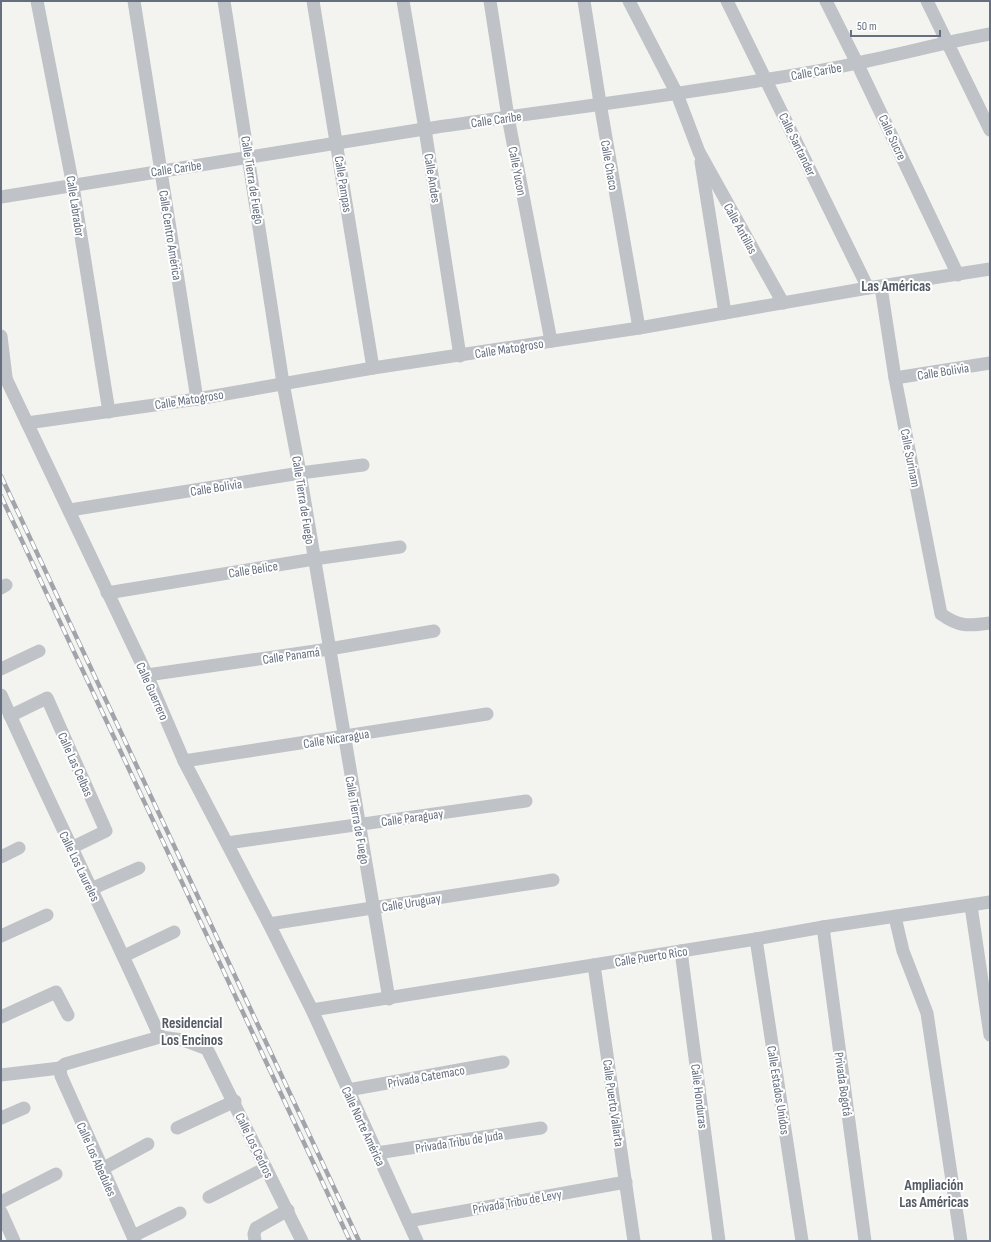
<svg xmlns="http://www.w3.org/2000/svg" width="991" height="1242" font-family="'Sofia Sans Condensed',sans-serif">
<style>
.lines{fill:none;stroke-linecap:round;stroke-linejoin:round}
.street{stroke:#bfc2c6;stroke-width:13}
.rail-casing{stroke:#a1a4aa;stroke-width:4.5}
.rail{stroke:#fff;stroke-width:3;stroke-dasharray:9;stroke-linecap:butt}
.labels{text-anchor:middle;stroke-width:4;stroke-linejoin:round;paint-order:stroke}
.street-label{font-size:13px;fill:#656f7f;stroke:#fff}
.quarter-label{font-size:15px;font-weight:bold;fill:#535a64;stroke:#fff}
</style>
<rect width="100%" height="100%" fill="#f3f4f0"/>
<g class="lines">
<g class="street">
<polyline points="37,1 73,186 109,412"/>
<polyline points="134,1 197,399"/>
<polyline points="224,1 283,383 300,473 389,999"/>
<polyline points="313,1 373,368"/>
<polyline points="403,1 425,129 460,356"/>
<polyline points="490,1 508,117 551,341"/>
<polyline points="584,1 600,103 639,328"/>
<polyline points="629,1 677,94 699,152 783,303"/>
<polyline points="727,1 868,288"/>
<polyline points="826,1 857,63 958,275"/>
<polyline points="927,1 990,130"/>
<polyline points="701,162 725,313"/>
<path d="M 1,197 C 142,175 283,151 424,129 C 537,112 650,99 763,80 C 794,75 826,70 857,63 C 902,54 945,42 990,34"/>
<path d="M 881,287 L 895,378 L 941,614 C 959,627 968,626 990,623"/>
<polyline points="1,336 6,377"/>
<polyline points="1,368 147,675 184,761 269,924 312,1010 417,1241"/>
<polyline points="895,378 990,363"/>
<polyline points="27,423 197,399 373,368 639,328 868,288 990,269"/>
<polyline points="70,510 300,473 363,465"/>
<polyline points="1,588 6,585"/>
<polyline points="107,593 314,559 400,547"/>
<polyline points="1,669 39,651"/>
<polyline points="147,675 329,649 434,631"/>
<path d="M 1,695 C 52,810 109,922 160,1037"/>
<polyline points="10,716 47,698 106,831 71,848"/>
<polyline points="184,761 487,714"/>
<polyline points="227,843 526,801"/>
<polyline points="1,857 19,848"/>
<polyline points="91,889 139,868"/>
<polyline points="971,906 990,1035"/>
<polyline points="895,917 903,951 927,1013 961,1241"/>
<polyline points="269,924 553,880"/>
<polyline points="823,927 865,1241"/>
<polyline points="1,936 47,915"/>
<polyline points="756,939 802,1241"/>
<polyline points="681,951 719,1241"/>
<polyline points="124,956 174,932"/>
<polyline points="594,965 634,1241"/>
<polyline points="312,1010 756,939 823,927 990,902"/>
<polyline points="1,1017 56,992 68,1015"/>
<polyline points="1,1075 60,1068"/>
<polyline points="348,1090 503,1062"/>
<polyline points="1,1118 24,1108"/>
<polyline points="177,1128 235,1101"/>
<polyline points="377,1153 541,1128"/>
<polyline points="102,1169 148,1144"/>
<polyline points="209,1197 266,1168"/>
<polyline points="1,1202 56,1174"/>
<polyline points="1,1212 14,1241"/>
<polyline points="408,1221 626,1182"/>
<polyline points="133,1236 180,1213"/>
<polyline points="135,1241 61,1076 60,1068 65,1064 160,1037 183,1040 207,1049 302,1241"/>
<polyline points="255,1241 254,1234 256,1228 288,1210"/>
</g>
<defs>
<g id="rail">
<polyline points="1,476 359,1241"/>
<polyline points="1,496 350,1241"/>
</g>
</defs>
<use href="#rail" class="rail-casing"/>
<use href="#rail" class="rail"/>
</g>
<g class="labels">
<g class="street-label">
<text transform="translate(816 71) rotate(-10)" y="5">Calle Caribe</text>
<text transform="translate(496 119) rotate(-8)" y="5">Calle Caribe</text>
<text transform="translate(893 137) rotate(65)" y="5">Calle Sucre</text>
<text transform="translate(798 144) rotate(64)" y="5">Calle Santander</text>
<text transform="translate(610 165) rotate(80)" y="5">Calle Chaco</text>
<text transform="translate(176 168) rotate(-8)" y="5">Calle Caribe</text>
<text transform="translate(518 171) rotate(79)" y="5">Calle Yucon</text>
<text transform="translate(433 178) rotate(81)" y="5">Calle Andes</text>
<text transform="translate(253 180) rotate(81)" y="5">Calle Tierra de Fuego</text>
<text transform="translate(344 184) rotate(81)" y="5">Calle Pampas</text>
<text transform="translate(76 206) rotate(81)" y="5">Calle Labrador</text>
<text transform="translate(741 228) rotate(61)" y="5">Calle Antillas</text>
<text transform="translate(171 235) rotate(81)" y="5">Calle Centro América</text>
<text transform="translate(509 348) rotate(-9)" y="5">Calle Matogroso</text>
<text transform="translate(943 371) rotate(-9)" y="5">Calle Bolivia</text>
<text transform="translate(189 399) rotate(-9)" y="5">Calle Matogroso</text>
<text transform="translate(911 458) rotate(79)" y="5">Calle Surinam</text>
<text transform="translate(216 487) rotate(-9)" y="5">Calle Bolivia</text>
<text transform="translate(304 500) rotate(81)" y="5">Calle Tierra de Fuego</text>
<text transform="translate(253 569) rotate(-9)" y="5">Calle Belice</text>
<text transform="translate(291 655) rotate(-8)" y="5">Calle Panamá</text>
<text transform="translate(153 691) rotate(66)" y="5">Calle Guerrero</text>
<text transform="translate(336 738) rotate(-9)" y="5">Calle Nicaragua</text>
<text transform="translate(76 764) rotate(66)" y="5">Calle Las Celbas</text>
<text transform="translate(412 817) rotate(-8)" y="5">Calle Paraguay</text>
<text transform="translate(358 820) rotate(80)" y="5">Calle Tierra de Fuego</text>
<text transform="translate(80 866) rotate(64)" y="5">Calle Los Laureles</text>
<text transform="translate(411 902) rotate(-9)" y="5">Calle Uruguay</text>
<text transform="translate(651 956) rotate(-9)" y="5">Calle Puerto Rico</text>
<text transform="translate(426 1076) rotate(-10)" y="5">Privada Catemaco</text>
<text transform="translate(844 1084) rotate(82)" y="5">Privada Bogotá</text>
<text transform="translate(779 1090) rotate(81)" y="5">Calle Estados Unidos</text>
<text transform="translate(700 1096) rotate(83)" y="5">Calle Honduras</text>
<text transform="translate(614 1103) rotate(82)" y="5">Calle Puerto Vallarta</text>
<text transform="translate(364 1126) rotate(65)" y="5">Calle Norte América</text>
<text transform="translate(459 1141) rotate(-9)" y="5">Privada Tribu de Juda</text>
<text transform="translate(255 1145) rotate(64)" y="5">Calle Los Cedros</text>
<text transform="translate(97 1159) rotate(66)" y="5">Calle Los Abedules</text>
<text transform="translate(517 1201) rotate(-10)" y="5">Privada Tribu de Levy</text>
</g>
<g class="quarter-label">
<text x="896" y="291">Las Américas</text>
<text x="192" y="1028">Residencial<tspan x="192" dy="17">Los Encinos</tspan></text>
<text x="934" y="1190">Ampliación<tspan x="934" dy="17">Las Américas</tspan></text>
</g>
</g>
<rect width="991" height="1242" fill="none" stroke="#656f7f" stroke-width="4"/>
<path d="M851 30v6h89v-6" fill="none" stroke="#656f7f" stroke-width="2"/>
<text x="857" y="30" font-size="12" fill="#656f7f" stroke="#ffffff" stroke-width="3" paint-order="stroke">50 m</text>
</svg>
